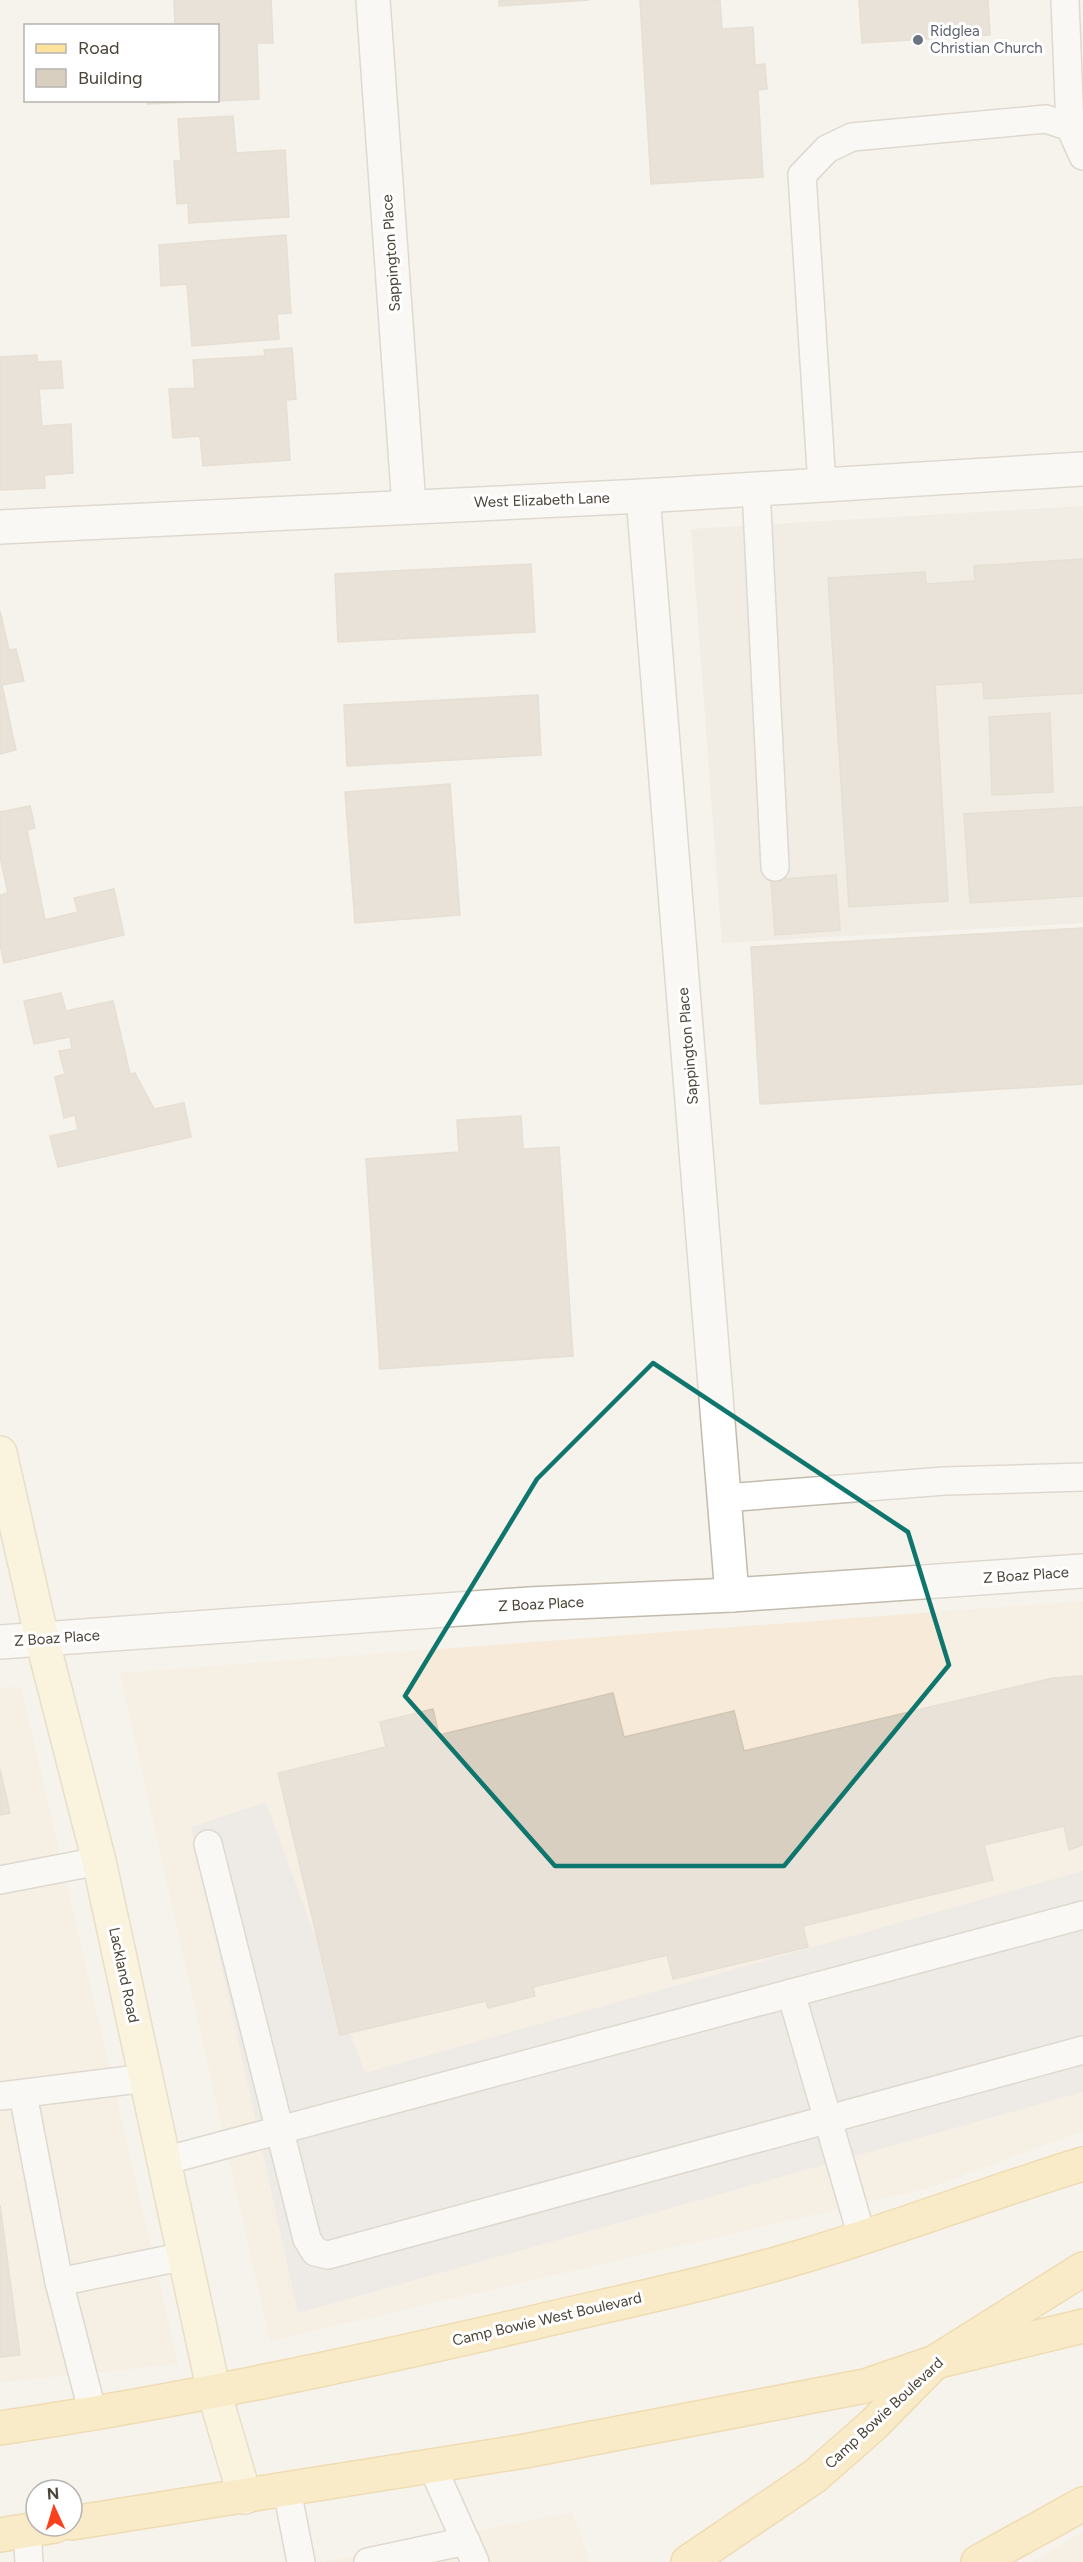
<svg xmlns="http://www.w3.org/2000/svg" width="1083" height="2562" font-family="Figtree,sans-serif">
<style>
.residential{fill:#eae5da}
.commercial{fill:#f7ead8}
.parking{fill:#e5e3e0}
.building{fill:#d8cfc1;stroke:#d3c7b4;stroke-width:1.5}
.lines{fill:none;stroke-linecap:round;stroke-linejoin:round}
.lane-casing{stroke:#c2bbae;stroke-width:30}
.street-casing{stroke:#c2bbae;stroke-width:36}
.secondary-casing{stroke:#d6c79b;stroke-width:36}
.primary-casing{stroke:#e6c16a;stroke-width:36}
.lane{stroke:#fff;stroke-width:27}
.street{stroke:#fff;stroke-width:33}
.secondary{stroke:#fff3cd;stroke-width:33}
.primary{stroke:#ffe39c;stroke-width:33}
.marked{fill:none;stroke:#0f766e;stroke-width:4.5;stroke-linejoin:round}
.worship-dot{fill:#6b7280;stroke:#fff;stroke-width:2}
.labels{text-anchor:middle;stroke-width:6;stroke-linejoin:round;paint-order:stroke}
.worship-label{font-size:15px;fill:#5b616d;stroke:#fff;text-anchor:start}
.street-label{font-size:15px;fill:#4b4439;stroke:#fff}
</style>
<rect width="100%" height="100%" fill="#f6f3ec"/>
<polygon class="residential" points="1083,506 1083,923 722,943 691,529"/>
<g class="commercial">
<polygon points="1083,1601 1083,2131 925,2189 270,2341 120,1673"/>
<polygon points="21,1687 178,2364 0,2382 0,1688"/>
<polygon points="572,2512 590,2562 324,2562"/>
<polygon points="1083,2532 1083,2562 1032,2562"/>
</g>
<polygon class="parking" points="266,1802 365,2073 1083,1871 1083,2092 298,2313 191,1827"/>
<g class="building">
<polygon points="174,0 271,0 273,43 257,43 259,99 147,104 147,100 218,100 218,26 175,26"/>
<polygon points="499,0 589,0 499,6"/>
<polygon points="640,0 720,0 722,29 753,27 755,65 765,64 767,89 758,90 763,177 651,184"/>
<polygon points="859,0 988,0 990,35 862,43"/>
<polygon points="233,116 236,153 285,150 289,217 189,223 188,203 177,204 174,161 181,161 178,119"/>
<polygon points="286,235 291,313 277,314 279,339 192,346 187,284 161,286 159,245"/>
<polygon points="292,348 296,399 286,400 290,460 203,466 200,436 173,438 169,389 195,388 193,360 265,356 264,350"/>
<polygon points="37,355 37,362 61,361 63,388 39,389 42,426 71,424 73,473 44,475 45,488 0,490 0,357"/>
<polygon points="1083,559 1083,693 984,699 983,682 935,685 948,901 849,907 828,578 925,572 926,584 975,581 974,566"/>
<polygon points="531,564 535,632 338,642 335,574"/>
<polygon points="0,611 9,650 16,649 24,681 2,685 16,750 0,754"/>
<polygon points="538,695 541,755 347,766 344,705"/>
<polygon points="1050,713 1053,792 992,795 989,717"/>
<polygon points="450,784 460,915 355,923 345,792"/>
<polygon points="30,806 35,828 27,830 45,920 78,912 74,898 114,889 124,935 4,963 0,944 0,895 8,893 0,857 0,812"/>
<polygon points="1083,807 1083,896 970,903 964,814"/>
<polygon points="836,875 840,930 775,935 771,880"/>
<polygon points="1083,928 1083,1084 760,1104 751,947"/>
<polygon points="61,993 66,1011 113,1001 130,1074 135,1073 154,1109 184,1103 191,1137 58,1167 50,1136 78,1130 75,1115 64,1118 55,1077 65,1074 59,1051 72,1049 70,1037 34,1044 24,1001"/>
<polygon points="521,1116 523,1149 559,1147 573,1356 380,1369 366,1159 459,1152 457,1120"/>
<polygon points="1083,1676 1083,1845 1069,1850 1064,1826 984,1845 993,1880 803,1926 808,1947 673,1979 667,1955 533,1987 535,1996 488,2008 486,2001 340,2035 278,1773 386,1747 380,1722 433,1709 439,1735 613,1693 624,1737 734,1711 744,1751 1053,1678"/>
<polygon points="0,1769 10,1813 0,1815"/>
<polygon points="0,2205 20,2355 0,2357"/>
</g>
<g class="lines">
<defs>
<g id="lane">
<polyline points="1065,0 1070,127"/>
<polyline points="822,485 802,175 827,149 852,137 1046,119 1070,127 1083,156"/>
<polyline points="756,489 775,867"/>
<polyline points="724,1498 945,1481 1083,1477"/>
<polyline points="208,1844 307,2239 315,2252 328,2255 1083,2050"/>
<polyline points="0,1880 99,1861"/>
<polyline points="791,1993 862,2237"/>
<polyline points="23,2094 59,2282 93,2414"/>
<polyline points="0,2096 146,2078"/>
<polyline points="164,2161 1083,1915"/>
<polyline points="59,2282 185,2256"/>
<polyline points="432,2466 475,2562"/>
<polyline points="287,2490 301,2562"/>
<polyline points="27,2530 29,2562"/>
<polyline points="368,2562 466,2541"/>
</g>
<g id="street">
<polyline points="373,0 409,506"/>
<polyline points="643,496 732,1595"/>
<polyline points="0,527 643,496 1083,469"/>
<polyline points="0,1642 529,1604 732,1595 1083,1571"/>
</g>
<polyline id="secondary" points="0,1453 42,1639 99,1861 214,2392 245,2497"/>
<g id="primary">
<path d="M 0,2428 C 176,2402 349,2365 523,2325 C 615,2303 709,2284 800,2257 C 895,2229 988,2193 1083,2164"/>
<polyline points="72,2523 525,2451 865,2386 935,2362 1083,2326"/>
<polyline points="0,2535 55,2526"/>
<polyline points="688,2562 815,2476 873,2425 935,2362 1083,2269"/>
<polyline points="978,2562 1083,2504"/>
</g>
</defs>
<use href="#lane" class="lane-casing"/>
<use href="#street" class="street-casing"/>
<use href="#secondary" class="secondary-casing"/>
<use href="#primary" class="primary-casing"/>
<use href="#lane" class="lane"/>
<use href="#street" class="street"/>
<use href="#secondary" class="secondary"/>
<use href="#primary" class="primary"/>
</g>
<path d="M0 0H1083V2562H0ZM 653,1363 L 908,1532 L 949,1665 L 784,1866 L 555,1866 L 405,1696 L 537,1479 Z" fill="#f6f3ec" fill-opacity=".55" fill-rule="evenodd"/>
<path class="marked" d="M 653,1363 L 908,1532 L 949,1665 L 784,1866 L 555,1866 L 405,1696 L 537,1479 Z"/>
<circle class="worship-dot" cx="918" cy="40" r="6"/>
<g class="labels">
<g class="worship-label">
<text x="930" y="36">Ridglea<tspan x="930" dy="17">Christian Church</tspan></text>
</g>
<g class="street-label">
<text transform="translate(391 253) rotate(-94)" y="5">Sappington Place</text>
<text transform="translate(542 500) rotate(-2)" y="5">West Elizabeth Lane</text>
<text transform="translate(688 1046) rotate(-95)" y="5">Sappington Place</text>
<text transform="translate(1026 1575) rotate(-4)" y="5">Z Boaz Place</text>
<text transform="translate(541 1604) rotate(-3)" y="5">Z Boaz Place</text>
<text transform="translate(57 1638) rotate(-4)" y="5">Z Boaz Place</text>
<text transform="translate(124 1975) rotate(78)" y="5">Lackland Road</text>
<text transform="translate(547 2319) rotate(-13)" y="5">Camp Bowie West Boulevard</text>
<text transform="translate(884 2413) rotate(-43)" y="5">Camp Bowie Boulevard</text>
</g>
</g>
<rect x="24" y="24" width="195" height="78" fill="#ffffff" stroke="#b7b4b0" stroke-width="1.5"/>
<rect x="36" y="44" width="30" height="9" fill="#ffe39c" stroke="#b7b4b0" stroke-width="1.5"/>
<text x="78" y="54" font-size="18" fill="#4b4439">Road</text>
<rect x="36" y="69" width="30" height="18" fill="#d8cfc1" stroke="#b7b4b0" stroke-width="1.5"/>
<text x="78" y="84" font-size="18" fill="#4b4439">Building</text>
<g transform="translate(54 2508) rotate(356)"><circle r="28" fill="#ffffff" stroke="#b7b4b0" stroke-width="1.5"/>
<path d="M0-4.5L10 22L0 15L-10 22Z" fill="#fc3f1d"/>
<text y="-9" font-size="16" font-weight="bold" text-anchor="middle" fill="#4b4439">N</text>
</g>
</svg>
